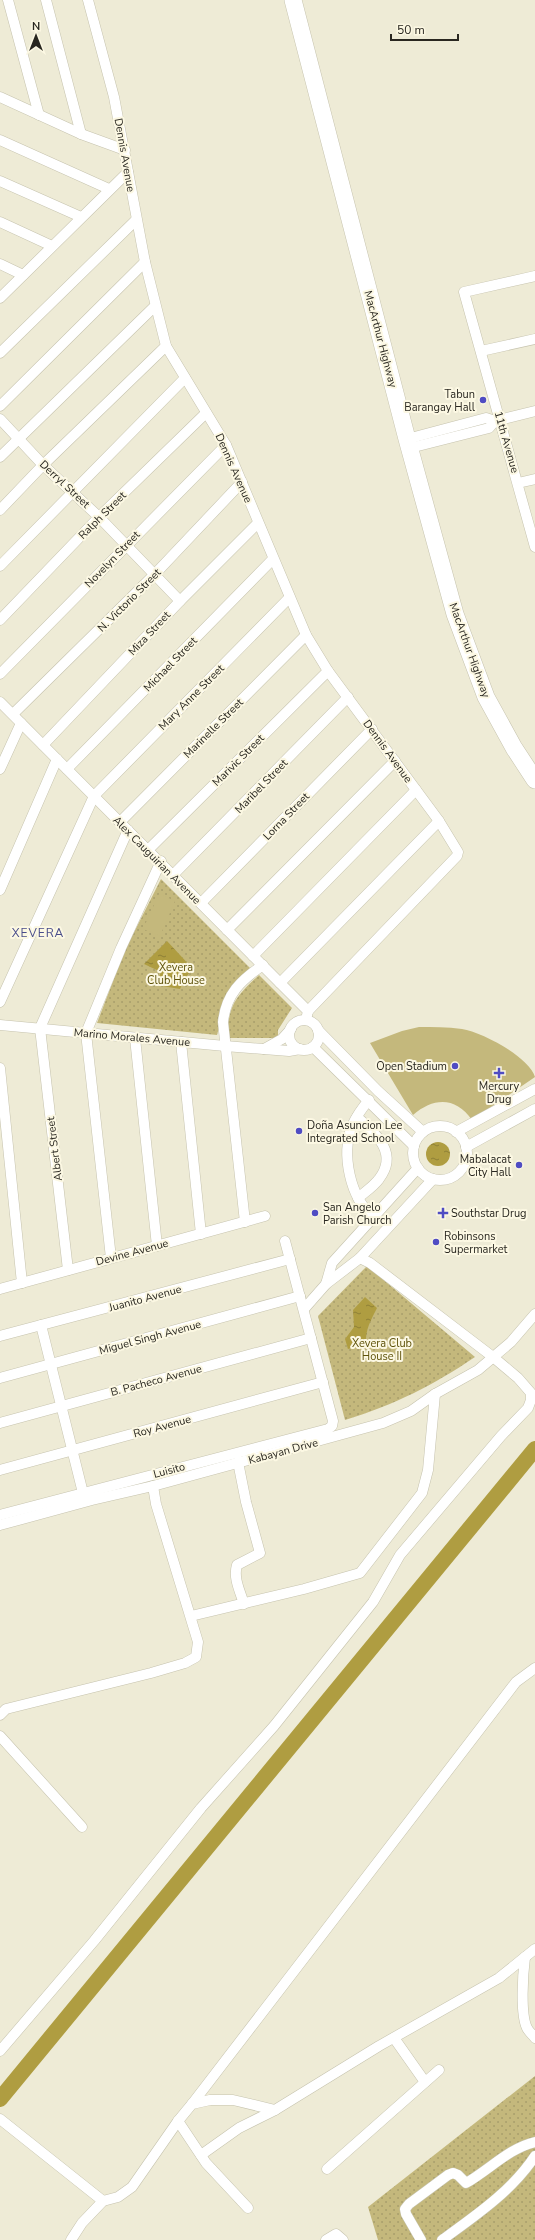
<svg xmlns="http://www.w3.org/2000/svg" width="535" height="2240" font-family="'Nunito Sans',sans-serif">
<style>
.grass{fill:url(#grass-dots)}
.pitch{fill:#c4b87c}
.water{fill:url(#water-ripples)}
.lines{fill:none;stroke-linecap:round;stroke-linejoin:round}
.river{stroke:#af9d41;stroke-width:16}
.minor-casing{stroke:#c6c3ae;stroke-width:11}
.trunk-casing{stroke:#c6c3ae;stroke-width:18}
.minor{stroke:#fff;stroke-width:10}
.trunk{stroke:#fff;stroke-width:17}
.poi-dot{fill:#4f4cc3;stroke:#fcf8e3;stroke-width:1.5}
.labels{text-anchor:middle;stroke-width:4;stroke-linejoin:round;paint-order:stroke}
.street-label{font-size:11px;fill:#292720;stroke:#fcf8e3}
.poi-label{font-size:11px;fill:#292720;stroke:#fcf8e3;text-anchor:start}
.park-label{font-size:11px;fill:#5e520a;stroke:#fcf8e3}
.neighbourhood-label{font-size:12px;letter-spacing:1px;fill:#484c8a;stroke:#fcf8e3}
</style>
<defs>
<pattern id="grass-dots" width="8" height="8" patternUnits="userSpaceOnUse"><rect width="8" height="8" fill="#c4b87c"/><path d="M2 2h.1M6 6h.1" fill="none" stroke="#a89e6b" stroke-width="1.8" stroke-linecap="round"/></pattern>
<pattern id="water-ripples" width="26" height="14" patternUnits="userSpaceOnUse"><rect width="26" height="14" fill="#af9d41"/><path d="M2 4q2-2 4 0t4 0M15 11q2-2 4 0t4 0" fill="none" stroke="#8e8036"/></pattern>
</defs>
<rect width="100%" height="100%" fill="#eeebd6"/>
<g class="grass">
<path d="M 161,879 L 250,968 C 234,987 223,1010 217,1035 L 97,1023 L 125,950 Z"/>
<path d="M 259,975 L 292,1008 L 278,1030 L 278,1038 L 226,1038 C 230,1004 234,998 259,975 Z"/>
<path d="M 367,1266 L 475,1357 C 432,1386 396,1404 345,1420 L 318,1316 Z"/>
<polygon points="535,2076 535,2240 378,2240 368,2207"/>
</g>
<g class="pitch">
<polygon points="159,894 175,901 160,936 143,929"/>
<path d="M 419,1027 C 433,1027 447,1027 462,1029 C 482,1032 529,1057 535,1077 L 472,1120 C 456,1097 434,1097 413,1115 L 370,1043 L 402,1031 Z"/>
</g>
<g class="water">
<polygon points="167,941 193,969 185,978 180,989 156,985 161,972 144,964"/>
<circle cx="438" cy="1154" r="12"/>
<path d="M 365,1297 L 377,1308 C 371,1320 365,1330 366,1344 L 348,1349 L 345,1339 L 354,1327 L 353,1310 Z"/>
</g>
<g class="lines">
<polyline class="river" points="0,2099 535,1449"/>
<defs>
<g id="minor">
<polyline points="8,0 39,115"/>
<polyline points="46,0 81,134"/>
<polyline points="88,0 114,97 145,262 166,346 226,445 306,635 328,671 439,821 458,852 457,856 308,1011"/>
<polyline points="0,97 81,134 125,150"/>
<polyline points="0,140 109,189"/>
<polyline points="0,181 81,217"/>
<polyline points="0,222 52,246"/>
<polyline points="0,264 23,275"/>
<polyline points="535,276 464,292 535,547"/>
<polyline points="0,298 128,172"/>
<polyline points="481,351 535,339"/>
<polyline points="0,353 136,220"/>
<polyline points="0,406 145,262"/>
<polyline points="0,419 43,465 99,517 180,601"/>
<polyline points="407,439 486,418 495,421 535,411"/>
<polyline points="410,448 489,428 495,421"/>
<polyline points="0,457 155,306"/>
<polyline points="518,483 535,479"/>
<polyline points="0,510 43,465 166,346"/>
<polyline points="0,566 185,378"/>
<polyline points="0,620 99,517 206,413"/>
<polyline points="0,674 226,445"/>
<polyline points="0,702 280,983 308,1011 306,1020"/>
<polyline points="13,714 155,574 242,482"/>
<polyline points="43,745 180,601 258,523"/>
<polyline points="0,769 21,723"/>
<polyline points="67,769 273,559"/>
<polyline points="120,822 306,635"/>
<polyline points="148,850 328,671"/>
<polyline points="173,875 348,697"/>
<polyline points="0,890 57,759"/>
<polyline points="201,903 372,729"/>
<polyline points="227,930 395,761"/>
<polyline points="253,956 416,790"/>
<polyline points="280,983 439,821"/>
<polyline points="0,1002 94,796 289,598"/>
<circle cx="304" cy="1035" r="15"/>
<polyline points="0,1025 225,1046 289,1051 300,1049"/>
<polyline points="318,1030 378,1091 423,1132"/>
<polyline points="135,1038 157,1246"/>
<polyline points="181,1042 201,1234"/>
<polyline points="313,1047 414,1146"/>
<polyline points="264,1049 282,1039 291,1029"/>
<polyline points="0,1068 22,1283"/>
<path d="M 369,1100 C 362,1108 356,1117 352,1126 C 341,1155 350,1197 373,1217"/>
<path d="M 357,1117 C 376,1134 399,1153 379,1179 C 374,1186 365,1192 358,1198"/>
<circle cx="440" cy="1153" r="27"/>
<polyline points="456,1132 535,1089"/>
<polyline points="466,1147 535,1109"/>
<path d="M 245,1222 L 223,1022 C 226,994 241,980 263,965"/>
<polyline points="111,1258 86,1033 121,948 161,861"/>
<polyline points="68,1270 40,1028 128,830"/>
<polyline points="326,1284 332,1263 418,1168"/>
<polyline points="0,1289 265,1216"/>
<polyline points="304,1309 326,1284 360,1258 433,1179"/>
<polyline points="41,1325 83,1493"/>
<polyline points="0,1336 290,1259"/>
<polyline points="0,1378 300,1296"/>
<polyline points="0,1423 311,1338"/>
<path d="M 238,1462 L 246,1502 L 260,1553 L 237,1565 C 233,1578 240,1591 244,1604"/>
<polyline points="0,1470 323,1382"/>
<polyline points="0,1515 328,1429 332,1426 333,1421 285,1241"/>
<polyline points="0,1525 92,1500 153,1486 383,1423 411,1411 435,1394 478,1370 511,1342 535,1314"/>
<polyline points="191,1616 304,1589 360,1573 422,1493 428,1470 435,1394"/>
<polyline points="0,1715 6,1709 151,1673 185,1663 196,1657 198,1642 156,1504 153,1486"/>
<polyline points="0,1736 82,1827"/>
<path d="M 525,1957 C 523,1973 520,2014 527,2028 C 529,2032 533,2035 535,2038"/>
<polyline points="394,2038 425,2082"/>
<polyline points="0,2051 94,1941 201,1808 274,1726 373,1602 400,1555 501,1436 528,1408 531,1400 531,1393 518,1378 493,1357 370,1263 360,1258"/>
<polyline points="192,2104 516,1682 535,1668"/>
<polyline points="0,2119 103,2201"/>
<polyline points="178,2121 206,2163 248,2208"/>
<polyline points="201,2155 239,2128 275,2110"/>
<polyline points="327,2169 439,2070"/>
<polyline points="71,2240 82,2223 103,2201 118,2197 132,2187 178,2121 192,2104 210,2100 233,2100 275,2110 379,2046 499,1978 535,1949"/>
<polyline points="326,2240 336,2234 343,2240"/>
<path d="M 421,2240 L 406,2214 L 405,2209 L 409,2204 L 448,2175 L 453,2173 L 458,2175 L 466,2183 C 489,2170 509,2148 535,2142"/>
<path d="M 442,2240 C 475,2216 512,2191 535,2156"/>
</g>
<polyline id="trunk" points="293,0 407,439 455,614 486,697 514,748 535,780"/>
</defs>
<use href="#minor" class="minor-casing"/>
<use href="#trunk" class="trunk-casing"/>
<use href="#minor" class="minor"/>
<use href="#trunk" class="trunk"/>
</g>
<g class="poi-dot">
<circle cx="483" cy="400" r="4"/>
<circle cx="455" cy="1066" r="4"/>
<path d="M497 1067h4v4h4v4h-4v4h-4v-4h-4v-4h4z"/>
<circle cx="299" cy="1131" r="4"/>
<circle cx="519" cy="1165" r="4"/>
<circle cx="315" cy="1213" r="4"/>
<path d="M441 1207h4v4h4v4h-4v4h-4v-4h-4v-4h4z"/>
<circle cx="436" cy="1242" r="4"/>
</g>
<g class="labels">
<g class="street-label">
<text transform="translate(125 155) rotate(80)" y="4">Dennis Avenue</text>
<text transform="translate(381 339) rotate(75)" y="4">MacArthur Highway</text>
<text transform="translate(507 442) rotate(74)" y="4">11th Avenue</text>
<text transform="translate(234 468) rotate(66)" y="4">Dennis Avenue</text>
<text transform="translate(65 484) rotate(43)" y="4">Derryl Street</text>
<text transform="translate(102 515) rotate(-45)" y="4">Ralph Street</text>
<text transform="translate(112 559) rotate(-46)" y="4">Novelyn Street</text>
<text transform="translate(129 600) rotate(-45)" y="4">N. Victorio Street</text>
<text transform="translate(149 633) rotate(-47)" y="4">Miza Street</text>
<text transform="translate(470 650) rotate(70)" y="4">MacArthur Highway</text>
<text transform="translate(170 664) rotate(-46)" y="4">Michael Street</text>
<text transform="translate(191 697) rotate(-45)" y="4">Mary Anne Street</text>
<text transform="translate(213 728) rotate(-45)" y="4">Marinelle Street</text>
<text transform="translate(388 751) rotate(54)" y="4">Dennis Avenue</text>
<text transform="translate(238 760) rotate(-45)" y="4">Marivic Street</text>
<text transform="translate(261 786) rotate(-46)" y="4">Maribel Street</text>
<text transform="translate(286 816) rotate(-46)" y="4">Lorna Street</text>
<text transform="translate(157 860) rotate(45)" y="4">Alex Cauguirian Avenue</text>
<text transform="translate(132 1037) rotate(5)" y="4">Marino Morales Avenue</text>
<text transform="translate(54 1149) rotate(-97)" y="4">Albert Street</text>
<text transform="translate(132 1252) rotate(-15)" y="4">Devine Avenue</text>
<text transform="translate(145 1298) rotate(-15)" y="4">Juanito Avenue</text>
<text transform="translate(150 1337) rotate(-15)" y="4">Miguel Singh Avenue</text>
<text transform="translate(156 1380) rotate(-15)" y="4">B. Pacheco Avenue</text>
<text transform="translate(162 1426) rotate(-15)" y="4">Roy Avenue</text>
<text transform="translate(283 1451) rotate(-15)" y="4">Kabayan Drive</text>
<text transform="translate(169 1470) rotate(-15)" y="4">Luisito</text>
</g>
<g class="poi-label">
<text x="475" y="398" text-anchor="end">Tabun<tspan x="475" dy="13">Barangay Hall</tspan></text>
<text x="447" y="1070" text-anchor="end">Open Stadium</text>
<text x="499" y="1090" text-anchor="middle">Mercury<tspan x="499" dy="13">Drug</tspan></text>
<text x="307" y="1129">Doña Asuncion Lee<tspan x="307" dy="13">Integrated School</tspan></text>
<text x="511" y="1163" text-anchor="end">Mabalacat<tspan x="511" dy="13">City Hall</tspan></text>
<text x="323" y="1211">San Angelo<tspan x="323" dy="13">Parish Church</tspan></text>
<text x="451" y="1217">Southstar Drug</text>
<text x="444" y="1240">Robinsons<tspan x="444" dy="13">Supermarket</tspan></text>
</g>
<g class="park-label">
<text x="176" y="971">Xevera<tspan x="176" dy="13">Club House</tspan></text>
<text x="382" y="1347">Xevera Club<tspan x="382" dy="13">House II</tspan></text>
</g>
<g class="neighbourhood-label">
<text x="38" y="937">XEVERA</text>
</g>
</g>
<g transform="translate(36 36)" stroke="#fcf8e3" stroke-width="3" paint-order="stroke">
<path d="M0-3L7 15L0 10L-7 15Z" fill="#292720"/>
<text y="-6" font-size="11" font-weight="bold" text-anchor="middle" fill="#292720">N</text>
</g>
<path d="M391 34v6h67v-6" fill="none" stroke="#292720" stroke-width="2"/>
<text x="397" y="34" font-size="12" fill="#292720" stroke="#fcf8e3" stroke-width="3" paint-order="stroke">50 m</text>
</svg>
